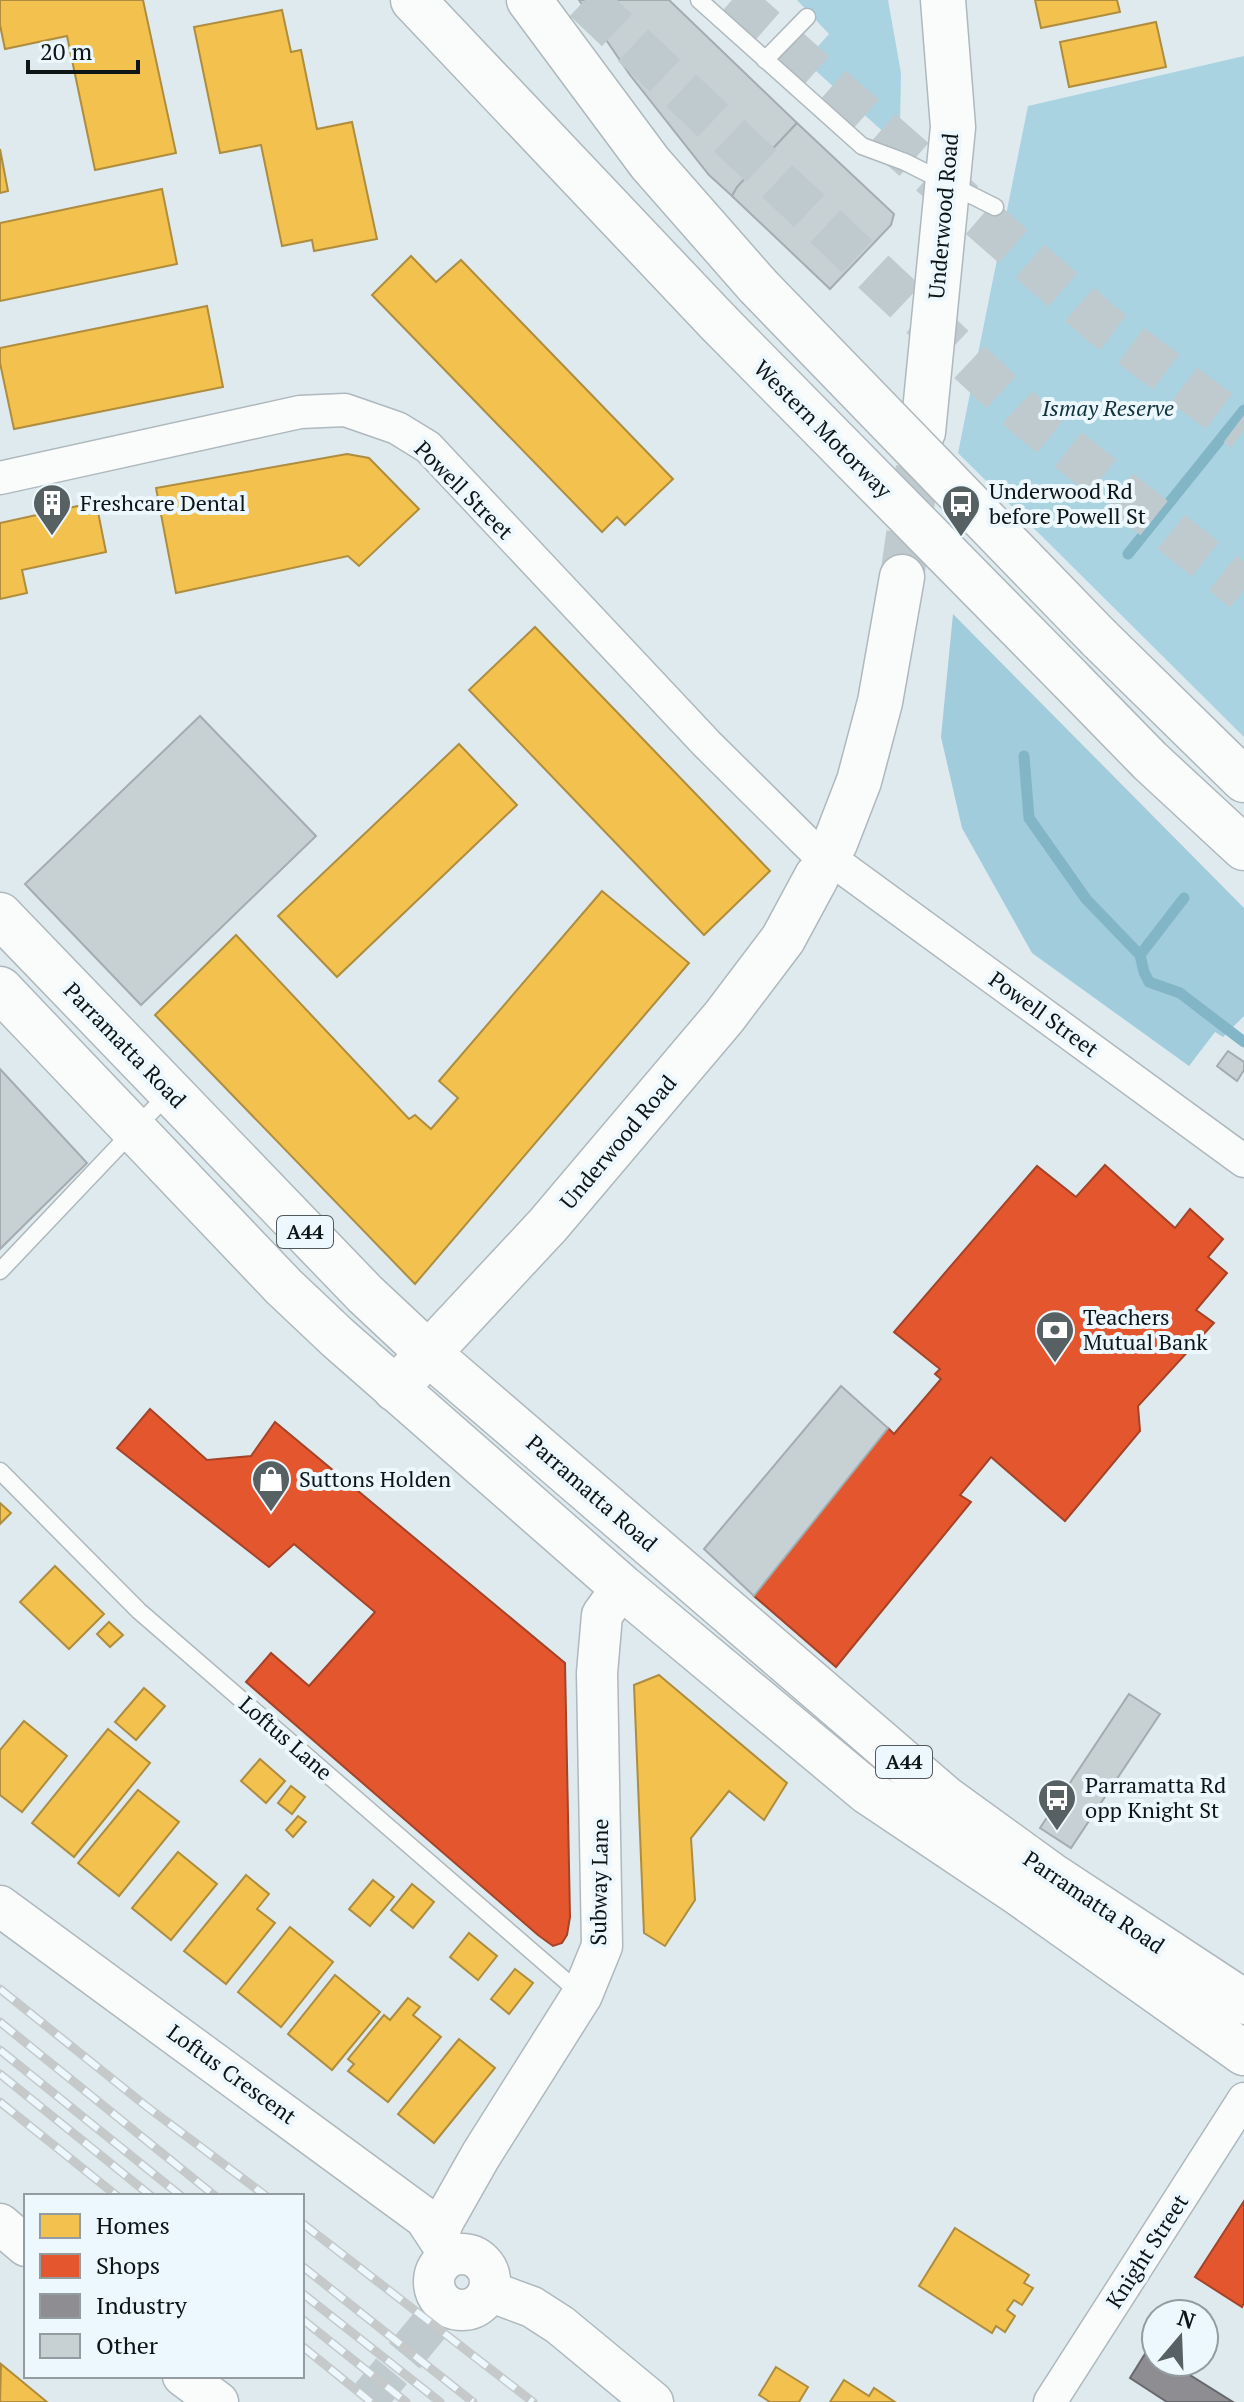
<svg xmlns="http://www.w3.org/2000/svg" width="1244" height="2402" font-family="'PT Serif',serif">
<style>
.green{fill:#aad3e1}
.forest{fill:#a1ccdb}
.homes{fill:#f2c14e;stroke:#ae8d3e;stroke-width:2}
.shops{fill:#e4572e;stroke:#a44327;stroke-width:2}
.industry{fill:#8d8d92;stroke:#67696d;stroke-width:2}
.lines{fill:none;stroke-linecap:round;stroke-linejoin:round}
.stream{stroke:#82b6c7;stroke-width:11}
.building{fill:#c7d1d4;stroke:#a4acb0;stroke-width:2}
.tertiary-tunnel{stroke:#bfcace;stroke-width:40;stroke-dasharray:40 20;stroke-linecap:butt}
.secondary-tunnel{stroke:#bfcace;stroke-width:44;stroke-dasharray:44 22;stroke-linecap:butt}
.motorway-tunnel{stroke:#bfcace;stroke-width:44;stroke-dasharray:44 22;stroke-linecap:butt}
.service-casing{stroke:#afb8bc;stroke-width:19}
.minor-casing{stroke:#afb8bc;stroke-width:35}
.tertiary-casing{stroke:#afb8bc;stroke-width:43}
.secondary-casing{stroke:#afb8bc;stroke-width:47}
.trunk-casing{stroke:#afb8bc;stroke-width:47}
.motorway-casing{stroke:#afb8bc;stroke-width:47}
.service{stroke:#fafcfc;stroke-width:16}
.minor{stroke:#fafcfc;stroke-width:32}
.tertiary{stroke:#fafcfc;stroke-width:40}
.secondary{stroke:#fafcfc;stroke-width:44}
.trunk{stroke:#fafcfc;stroke-width:44}
.motorway{stroke:#fafcfc;stroke-width:44}
.rail-casing{stroke:#c5c9ca;stroke-width:9}
.rail{stroke:#ecf8fd;stroke-width:6;stroke-dasharray:18;stroke-linecap:butt}
.motorway-bridge-casing{stroke:#afb8bc;stroke-width:47;stroke-linecap:butt}
.motorway-bridge{stroke:#fafcfc;stroke-width:44}
.labels{text-anchor:middle;stroke-width:8;stroke-linejoin:round;paint-order:stroke}
.shield{fill:#ecf8fd;stroke:#51595c;stroke-width:2}
.shield-label{font-size:20px;font-weight:bold;fill:#0e1517}
.street-label{font-size:22px;fill:#0e1517;stroke:#ecf8fd}
.park-label{font-size:22px;font-style:italic;fill:#12333e;stroke:#ecf8fd}
.poi-label{font-size:22px;fill:#0e1517;stroke:#ecf8fd;text-anchor:start}
</style>
<rect width="100%" height="100%" fill="#deeaee"/>
<g class="green">
<polygon points="797,0 888,0 901,73 900,126 889,137 805,61 829,34"/>
<polygon points="1244,56 1244,737 958,453 1028,106"/>
</g>
<polygon class="forest" points="953,614 1244,908 1244,1016 1223,1037 1215,1032 1189,1066 1032,953 962,828 941,737"/>
<g class="homes">
<polygon points="0,0 143,0 176,153 95,170 67,36 5,49 0,25"/>
<polygon points="1035,0 1117,0 1120,12 1041,28"/>
<polygon points="282,10 291,52 301,50 317,129 352,122 377,239 314,251 312,240 282,246 261,145 220,153 194,27"/>
<polygon points="1156,22 1166,67 1069,87 1060,42"/>
<polygon points="0,149 8,191 0,193"/>
<polygon points="162,189 177,264 0,301 0,223"/>
<polygon points="411,256 436,282 461,260 673,479 625,525 617,517 602,532 372,295"/>
<polygon points="207,306 223,387 14,429 0,363 0,348"/>
<polygon points="347,454 369,458 419,509 359,566 348,556 176,593 156,488"/>
<polygon points="96,502 106,552 22,570 27,593 0,599 0,523"/>
<polygon points="535,627 770,871 704,935 469,690"/>
<polygon points="459,744 517,805 337,977 278,916"/>
<polygon points="602,891 689,963 415,1284 155,1015 236,935 409,1119 415,1115 431,1129 458,1098 439,1081"/>
<polygon points="0,1503 11,1513 0,1524"/>
<polygon points="55,1566 104,1614 69,1649 20,1602"/>
<polygon points="109,1622 123,1635 110,1647 97,1634"/>
<polygon points="659,1675 787,1783 764,1820 729,1791 691,1838 695,1900 665,1946 644,1933 634,1685"/>
<polygon points="144,1688 165,1706 136,1740 115,1722"/>
<polygon points="24,1721 67,1756 22,1812 0,1795 0,1750"/>
<polygon points="108,1729 150,1763 74,1857 32,1823"/>
<polygon points="260,1759 285,1781 266,1803 241,1781"/>
<polygon points="291,1786 305,1797 292,1814 278,1803"/>
<polygon points="138,1790 179,1822 119,1896 78,1863"/>
<polygon points="298,1816 306,1822 293,1837 286,1830"/>
<polygon points="178,1852 217,1884 171,1940 132,1908"/>
<polygon points="246,1875 269,1894 257,1909 275,1923 226,1984 184,1951"/>
<polygon points="373,1880 394,1897 370,1926 349,1909"/>
<polygon points="412,1884 434,1902 413,1928 391,1910"/>
<polygon points="290,1927 333,1962 281,2027 238,1992"/>
<polygon points="469,1933 497,1956 478,1980 450,1957"/>
<polygon points="515,1969 533,1983 509,2014 491,1999"/>
<polygon points="335,1975 380,2012 332,2070 288,2034"/>
<polygon points="408,1998 420,2007 413,2015 441,2037 388,2102 348,2071 354,2064 348,2059 384,2015 390,2020"/>
<polygon points="459,2039 495,2068 434,2143 398,2114"/>
<polygon points="955,2228 1029,2275 1024,2283 1033,2288 1022,2305 1014,2300 1007,2310 1015,2316 1005,2332 996,2326 992,2333 919,2286"/>
<polygon points="1,2364 47,2402 0,2402"/>
<polygon points="776,2367 808,2387 799,2402 770,2402 759,2395"/>
<polygon points="844,2380 869,2396 874,2388 895,2402 830,2402"/>
</g>
<g class="shops">
<polygon points="1105,1165 1175,1228 1190,1209 1223,1239 1208,1257 1227,1273 1196,1310 1214,1323 1138,1406 1140,1431 1065,1521 991,1457 960,1495 971,1502 836,1667 754,1596 888,1428 894,1434 941,1379 935,1374 940,1369 894,1332 1037,1166 1076,1197"/>
<polygon points="150,1409 207,1460 251,1456 275,1422 565,1663 570,1917 567,1935 562,1943 553,1946 538,1935 246,1682 271,1653 309,1686 375,1612 294,1544 269,1567 117,1448"/>
<polygon points="1244,2201 1244,2303 1242,2307 1195,2277"/>
</g>
<polygon class="industry" points="1148,2349 1156,2353 1156,2362 1169,2362 1233,2402 1167,2402 1130,2378"/>
<g class="lines">
<g class="stream">
<polyline points="1128,554 1244,410"/>
<polyline points="1024,756 1029,818 1086,899 1140,955 1144,972 1149,982 1180,993 1244,1042"/>
<polyline points="1140,955 1184,898"/>
</g>
</g>
<g class="building">
<polygon points="579,0 669,0 797,123 737,187 732,196 709,175 630,75"/>
<polygon points="797,123 894,214 891,225 830,289 732,196 737,187"/>
<polygon points="200,716 316,836 141,1005 25,884"/>
<polygon points="1228,1051 1244,1062 1244,1070 1237,1081 1217,1066"/>
<polygon points="0,1069 87,1163 0,1249"/>
<polygon points="841,1386 888,1428 754,1596 704,1549"/>
<polygon points="1129,1694 1160,1714 1071,1848 1040,1828"/>
</g>
<g class="lines">
<polyline class="tertiary-tunnel" points="366,2402 444,2308"/>
<polyline class="secondary-tunnel" points="902,577 923,432"/>
<g class="motorway-tunnel">
<polyline points="585,0 1029,418 1244,590"/>
<polyline points="732,0 1102,324 1244,430"/>
</g>
<defs>
<g id="service">
<polyline points="699,0 862,146 905,162 995,207"/>
<polyline points="765,60 807,17"/>
<polyline points="0,1271 170,1092"/>
<polyline points="0,1471 139,1611 581,1994"/>
</g>
<g id="minor">
<polyline points="0,478 300,412 345,410 397,428 428,447 707,744 812,848"/>
<polyline points="843,868 1244,1161"/>
<polyline points="1050,2402 1244,2099"/>
</g>
<g id="tertiary">
<polyline points="0,1906 425,2218 448,2253"/>
<polyline points="0,2224 26,2246"/>
<polyline points="438,2237 443,2222 481,2155 582,1995 602,1946 597,1673 602,1615 622,1587"/>
<circle cx="462" cy="2282" r="28"/>
<polyline points="489,2291 532,2307 560,2325 653,2402"/>
<polyline points="183,2376 218,2402"/>
</g>
<g id="secondary">
<polyline points="923,432 953,127 943,0"/>
<polyline points="835,843 859,781 880,702 902,577"/>
<polyline points="395,1389 548,1225 724,1017 783,939 817,876"/>
</g>
<g id="trunk">
<polyline points="0,915 365,1294 428,1353 945,1798 1054,1877 1244,2002"/>
<polyline points="0,989 284,1287 338,1338 622,1587 868,1792 1020,1894 1244,2053"/>
</g>
<g id="motorway">
<polyline points="413,0 719,323"/>
<polyline points="529,0 650,163 758,286"/>
<polyline points="1099,638 1244,780"/>
<polyline points="1069,678 1150,761 1244,848"/>
</g>
</defs>
<use href="#service" class="service-casing"/>
<use href="#minor" class="minor-casing"/>
<use href="#tertiary" class="tertiary-casing"/>
<use href="#secondary" class="secondary-casing"/>
<use href="#trunk" class="trunk-casing"/>
<use href="#motorway" class="motorway-casing"/>
<use href="#service" class="service"/>
<use href="#minor" class="minor"/>
<use href="#tertiary" class="tertiary"/>
<use href="#secondary" class="secondary"/>
<use href="#trunk" class="trunk"/>
<use href="#motorway" class="motorway"/>
<defs>
<g id="rail">
<polyline points="0,1989 146,2106 266,2196"/>
<polyline points="0,2022 215,2196"/>
<polyline points="0,2050 181,2196"/>
<polyline points="0,2074 151,2196"/>
<polyline points="0,2102 117,2196"/>
<polyline points="302,2223 533,2402"/>
<polyline points="302,2266 473,2402"/>
<polyline points="302,2293 440,2402"/>
<polyline points="302,2319 406,2402"/>
<polyline points="302,2346 371,2402"/>
</g>
</defs>
<use href="#rail" class="rail-casing"/>
<use href="#rail" class="rail"/>
<defs>
<g id="motorway-bridge">
<polyline points="758,286 1099,638"/>
<polyline points="719,323 1069,678"/>
</g>
</defs>
<use href="#motorway-bridge" class="motorway-bridge-casing"/>
<use href="#motorway-bridge" class="motorway-bridge"/>
</g>
<defs>
<symbol id="building-pin" viewBox="-11 -11 22 30"><path d="M0 17L-7.5 6A9.5 9.5 0 1 1 7.5 6Z" fill="#576062" stroke="#ecf8fd"/><path d="M-4-6H4V6H1V3H-1V6H-4ZM-2.5-4.3h1.7v1.8h-1.7ZM.8-4.3h1.7v1.8H.8ZM-2.5-1h1.7V.8h-1.7ZM.8-1h1.7V.8H.8Z" fill="#fff"/></symbol>
<symbol id="bus-pin" viewBox="-11 -11 22 30"><path d="M0 17L-7.5 6A9.5 9.5 0 1 1 7.5 6Z" fill="#576062" stroke="#ecf8fd"/><path d="M-5-6H5V4H4V6H2V4H-2V6H-4V4H-5ZM-3.5-4V0h7V-4ZM-3.5 1.2v1.5H-2V1.2ZM2 1.2v1.5H3.5V1.2Z" fill="#fff"/></symbol>
<symbol id="bank-pin" viewBox="-11 -11 22 30"><path d="M0 17L-7.5 6A9.5 9.5 0 1 1 7.5 6Z" fill="#576062" stroke="#ecf8fd"/><path d="M-6-4H6V4H-6ZM0-2.3a2.3 2.3 0 1 0 0 4.6a2.3 2.3 0 1 0 0-4.6Z" fill="#fff"/></symbol>
<symbol id="shop-pin" viewBox="-11 -11 22 30"><path d="M0 17L-7.5 6A9.5 9.5 0 1 1 7.5 6Z" fill="#576062" stroke="#ecf8fd"/><path d="M-5-2.5h2.3a2.7 3.5 0 0 1 5.4 0H5L5.5 6h-11ZM-1.5-2.5h3a1.5 2.3 0 0 0-3 0Z" fill="#fff"/></symbol>
</defs>
<g fill-rule="evenodd">
<use href="#building-pin" x="30" y="481" width="44" height="60"/>
<use href="#bus-pin" x="939" y="482" width="44" height="60"/>
<use href="#bank-pin" x="1033" y="1308" width="44" height="60"/>
<use href="#shop-pin" x="249" y="1457" width="44" height="60"/>
<use href="#bus-pin" x="1035" y="1776" width="44" height="60"/>
</g>
<g class="labels">
<g class="shield">
<rect x="277" y="1216" width="56" height="32" rx="6"/>
<rect x="876" y="1746" width="56" height="32" rx="6"/>
</g>
<g class="shield-label">
<text x="305" y="1239">A44</text>
<text x="904" y="1769">A44</text>
</g>
<g class="street-label">
<text transform="translate(943 216) rotate(-85)" y="8">Underwood Road</text>
<text transform="translate(823 429) rotate(45)" y="8">Western Motorway</text>
<text transform="translate(464 490) rotate(45)" y="8">Powell Street</text>
<text transform="translate(1044 1014) rotate(36)" y="8">Powell Street</text>
<text transform="translate(125 1045) rotate(46)" y="8">Parramatta Road</text>
<text transform="translate(618 1142) rotate(-50)" y="8">Underwood Road</text>
<text transform="translate(592 1493) rotate(41)" y="8">Parramatta Road</text>
<text transform="translate(286 1738) rotate(41)" y="8">Loftus Lane</text>
<text transform="translate(599 1882) rotate(-89)" y="8">Subway Lane</text>
<text transform="translate(1094 1902) rotate(34)" y="8">Parramatta Road</text>
<text transform="translate(232 2074) rotate(36)" y="8">Loftus Crescent</text>
<text transform="translate(1147 2251) rotate(-57)" y="8">Knight Street</text>
</g>
<g class="park-label">
<text x="1108" y="416">Ismay Reserve</text>
</g>
<g class="poi-label">
<text x="989" y="499">Underwood Rd<tspan x="989" dy="25">before Powell St</tspan></text>
<text x="80" y="511">Freshcare Dental</text>
<text x="1083" y="1325">Teachers<tspan x="1083" dy="25">Mutual Bank</tspan></text>
<text x="299" y="1487">Suttons Holden</text>
<text x="1085" y="1793">Parramatta Rd<tspan x="1085" dy="25">opp Knight St</tspan></text>
</g>
</g>
<rect x="24" y="2194" width="280" height="184" fill="#ecf8fd" stroke="#939da1" stroke-width="2"/>
<rect x="40" y="2214" width="40" height="24" fill="#f2c14e" stroke="#939da1" stroke-width="2"/>
<text x="96" y="2234" font-size="24" fill="#0e1517">Homes</text>
<rect x="40" y="2254" width="40" height="24" fill="#e4572e" stroke="#939da1" stroke-width="2"/>
<text x="96" y="2274" font-size="24" fill="#0e1517">Shops</text>
<rect x="40" y="2294" width="40" height="24" fill="#8d8d92" stroke="#939da1" stroke-width="2"/>
<text x="96" y="2314" font-size="24" fill="#0e1517">Industry</text>
<rect x="40" y="2334" width="40" height="24" fill="#c7d1d4" stroke="#939da1" stroke-width="2"/>
<text x="96" y="2354" font-size="24" fill="#0e1517">Other</text>
<g transform="translate(1180 2338) rotate(19)"><circle r="38" fill="#ecf8fd" stroke="#939da1" stroke-width="2"/>
<path d="M0-6L14 30L0 20L-14 30Z" fill="#576062"/>
<text y="-12" font-size="22" font-weight="bold" text-anchor="middle" fill="#0e1517">N</text>
</g>
<path d="M28 60v12h110v-12" fill="none" stroke="#0e1517" stroke-width="4"/>
<text x="40" y="60" font-size="24" fill="#0e1517" stroke="#ecf8fd" stroke-width="6" paint-order="stroke">20 m</text>
</svg>
